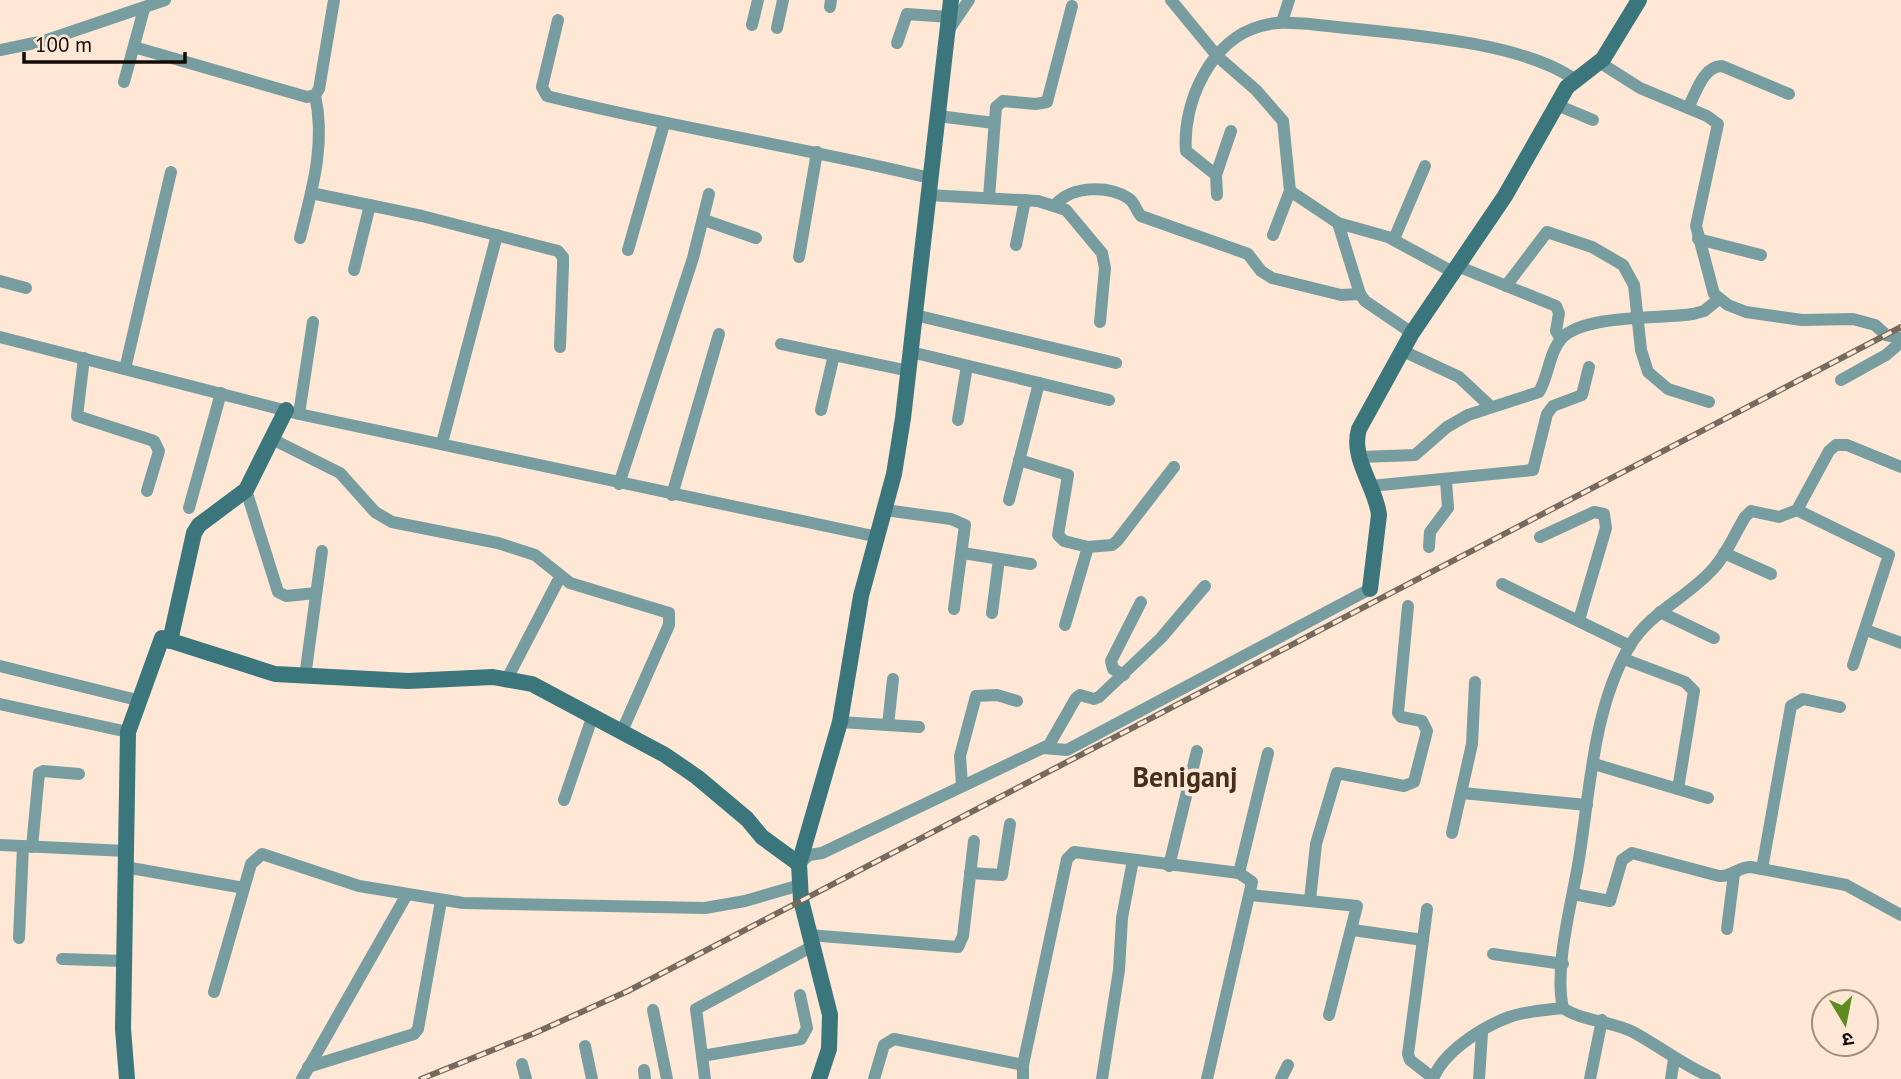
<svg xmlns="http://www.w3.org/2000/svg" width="1901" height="1079" font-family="'PT Sans','Noto Sans Devanagari',sans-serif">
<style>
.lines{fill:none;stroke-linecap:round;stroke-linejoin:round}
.street{stroke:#779da1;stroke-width:12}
.secondary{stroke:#3a767c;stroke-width:16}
.rail-casing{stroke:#76695d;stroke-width:6}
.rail{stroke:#fee8d5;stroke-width:3.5;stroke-dasharray:10;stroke-linecap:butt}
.labels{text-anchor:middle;stroke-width:7;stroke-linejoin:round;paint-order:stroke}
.district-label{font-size:28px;font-weight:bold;fill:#432f1c;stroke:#fee8d5}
</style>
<rect width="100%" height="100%" fill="#fee8d5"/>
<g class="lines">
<g class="street">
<polyline points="1171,0 1218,57 1256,90 1283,121 1290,191 1338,223 1360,294 1365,301 1412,333"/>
<polyline points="830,7 831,0"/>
<path d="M 558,20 L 542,87 L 547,96 C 674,128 803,147 930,178"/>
<polyline points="1282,22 1289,0"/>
<polyline points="752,25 758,0"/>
<polyline points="777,28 783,0"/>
<polyline points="948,31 969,0"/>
<polyline points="897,43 907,14 949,17"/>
<polyline points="134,47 307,97 315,95 319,89 334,0"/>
<polyline points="0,50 44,41 165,0"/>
<polyline points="1599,62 1640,88 1707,116 1718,124 1696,226 1714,294 1728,305 1746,312 1802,320 1853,319 1875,325 1886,335 1901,338"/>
<polyline points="124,82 144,9"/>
<polyline points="1557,105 1593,120"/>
<path d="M 1688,108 C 1696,93 1703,66 1722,66 L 1789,94"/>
<polyline points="938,116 994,123"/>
<polyline points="1216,175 1231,131"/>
<polyline points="311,193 422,216 558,251 563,257 563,265 560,347"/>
<polyline points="928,195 1038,201 1066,210 1102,253 1105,268 1100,322"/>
<path d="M 1217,195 L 1216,175 L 1186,151 C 1182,103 1211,39 1261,26 C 1277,21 1293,23 1310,24 C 1382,33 1516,38 1574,79"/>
<polyline points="989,197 996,107 1003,101 1036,104 1047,102 1072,6"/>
<path d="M 1056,204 C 1072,186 1108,185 1128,198 C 1135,202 1136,211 1141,216 L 1248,254 L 1261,271 L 1272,278 L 1341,295 L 1360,294"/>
<polyline points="704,220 756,238"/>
<polyline points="1338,223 1388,237 1453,272"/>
<polyline points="1273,235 1290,191"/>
<path d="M 300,238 C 312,190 326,144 315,95"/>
<polyline points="1394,239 1425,166"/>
<polyline points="1698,239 1761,255"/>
<polyline points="1016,245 1025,200"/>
<polyline points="628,250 664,124"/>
<polyline points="799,257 817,152"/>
<polyline points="1457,266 1556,306 1559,313 1556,331 1561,339"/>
<polyline points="354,270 370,205"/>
<polyline points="0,281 26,288"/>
<polyline points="1506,286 1547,232 1592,247 1623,265 1634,285 1641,350 1648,372 1668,389 1709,402"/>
<polyline points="915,315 1116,363"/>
<polyline points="0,337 299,414 878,537"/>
<polyline points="781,344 909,371"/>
<polyline points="1403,351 1459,377 1491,407"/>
<polyline points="911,352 1109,400"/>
<polyline points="84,358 77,416 154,441 159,451 147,491"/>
<polyline points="125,369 171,172"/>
<polyline points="1841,380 1886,355 1901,342"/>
<polyline points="821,410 834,355"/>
<polyline points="299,414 313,322"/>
<polyline points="958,420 967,366"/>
<polyline points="272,439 340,473 375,512 392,522 498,543 535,555 570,583 669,613 669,625 622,731"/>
<polyline points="442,443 497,235"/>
<path d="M 1360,457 L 1415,455 L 1447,427 L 1468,415 L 1539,392 C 1549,375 1549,352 1562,338 C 1585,314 1661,319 1693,314 L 1704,311 L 1719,299"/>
<polyline points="1019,460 1068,475 1058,535 1064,541 1088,547"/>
<polyline points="619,484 693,258 709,194"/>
<polyline points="1371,486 1533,470 1547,414 1553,406 1582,395 1589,367"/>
<polyline points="246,490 278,592 286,596 316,593"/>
<polyline points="672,495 719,334"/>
<polyline points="1009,500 1039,383"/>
<polyline points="189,508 221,393"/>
<polyline points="885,510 951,519 965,525 954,609"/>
<polyline points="1797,510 1889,555 1853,665"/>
<polyline points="1540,537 1594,512 1604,514 1606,528 1579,620"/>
<polyline points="1429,547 1430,532 1448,508 1446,481"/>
<polyline points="963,553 1031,564"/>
<polyline points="1724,553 1771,574"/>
<polyline points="1502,584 1630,646"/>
<polyline points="1660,612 1714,638"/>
<polyline points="992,613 999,559"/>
<polyline points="1065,625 1088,547 1112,545 1117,541 1174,467"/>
<polyline points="1866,630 1901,643"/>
<polyline points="1624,659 1685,682 1694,691 1678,789"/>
<polyline points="0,666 137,700"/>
<polyline points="1124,675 1113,669 1111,661 1141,602"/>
<polyline points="305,677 322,551"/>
<polyline points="508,677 560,577"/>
<polyline points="0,704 128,732"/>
<polyline points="840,722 919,727"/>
<polyline points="888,725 893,679"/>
<polyline points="1043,748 1067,750 1370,589"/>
<polyline points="1594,764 1708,798"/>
<polyline points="962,785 960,756 976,696 997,695 1017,701"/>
<polyline points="1462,793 1587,805"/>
<polyline points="564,800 593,715"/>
<polyline points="1452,833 1472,744 1475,682"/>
<polyline points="0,845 126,851"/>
<polyline points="32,847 39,773 43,771 79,774"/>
<polyline points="799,864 809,855 822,853 1049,745 1076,698 1080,695 1094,699 1099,697 1161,638 1205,586"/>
<polyline points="1169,866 1197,751"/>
<polyline points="125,867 244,888"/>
<polyline points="1762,869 1791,706 1803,699 1840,707"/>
<polyline points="970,873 1002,875 1010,824"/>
<polyline points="1239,873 1268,753"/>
<path d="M 1573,894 L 1610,901 L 1622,860 L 1632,853 L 1719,876 C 1733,877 1737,867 1751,867 L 1846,885 L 1901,915"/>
<polyline points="1251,895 1357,906 1329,1015"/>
<polyline points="1310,900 1316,844 1337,773 1404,786 1414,782 1427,731 1422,721 1401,717 1398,713 1408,606"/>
<polyline points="1427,909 1408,1054 1410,1060 1433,1078"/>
<polyline points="1727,929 1734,874"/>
<polyline points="1353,930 1423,940"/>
<polyline points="809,935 958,947 963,936 974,841"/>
<polyline points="19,938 23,846"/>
<polyline points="1493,954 1563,964"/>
<polyline points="62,959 124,961"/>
<polyline points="214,992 251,864 262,854 359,886 463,903 705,908 745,901 800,885"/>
<polyline points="653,1010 667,1079"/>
<polyline points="585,1046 592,1079"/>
<polyline points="702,1056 801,1039 807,1028 800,995"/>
<polyline points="522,1064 526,1079"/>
<polyline points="308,1067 414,1034 418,1029 441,901"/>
<polyline points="644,1070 645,1079"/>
<polyline points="302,1079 406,896"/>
<polyline points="705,1079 696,1009 811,947"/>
<polyline points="874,1079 884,1045 894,1039 1023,1065 1067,859 1074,852 1239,873 1252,882 1207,1079"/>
<polyline points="1023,1079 1023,1065"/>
<polyline points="1102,1079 1119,970 1122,918 1133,860"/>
<polyline points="1281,1079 1288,1065"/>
<path d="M 1433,1079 C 1443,1052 1482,1027 1509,1017 C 1526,1011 1545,1010 1563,1008"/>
<polyline points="1479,1079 1482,1033"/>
<polyline points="1590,1079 1602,1020"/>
<polyline points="1671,1079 1674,1059"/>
<path d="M 1715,1079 C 1686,1067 1662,1048 1635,1033 C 1613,1021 1581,1021 1563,1008 C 1554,968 1571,906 1578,865 C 1590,794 1592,711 1629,647 C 1649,613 1685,599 1711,571 C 1726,556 1734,535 1745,517 L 1751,511 L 1779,517 L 1797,510 L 1829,451 L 1836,445 L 1847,445 L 1901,467"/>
</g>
<g class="secondary">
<path d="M 1370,589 L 1379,515 C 1376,487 1350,458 1359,429 L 1412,333 L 1505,196 L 1567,87 L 1603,59 L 1639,0"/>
<polyline points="170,641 194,533 199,525 246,490 286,410"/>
<polyline points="127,1079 123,1029 128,732 162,638 275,674 408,681 493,677 532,684 665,755 697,777 747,819 762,837 799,864"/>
<polyline points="819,1079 829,1049 830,1015 801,900 799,864 840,722 861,596 894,474 903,418 951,0"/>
</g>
<defs>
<polyline id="rail" points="421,1079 535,1033 628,991 1901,327"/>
</defs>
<use href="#rail" class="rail-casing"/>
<use href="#rail" class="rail"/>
</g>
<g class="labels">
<g class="district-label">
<text x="1185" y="787">Beniganj</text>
</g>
</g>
<g transform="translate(1845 1023) rotate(170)"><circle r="33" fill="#fee8d5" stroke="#a08f81" stroke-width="2"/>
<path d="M0-5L12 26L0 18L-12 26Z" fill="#5d8b1f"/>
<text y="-10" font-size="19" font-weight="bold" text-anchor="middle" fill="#120a04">उ</text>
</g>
<path d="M24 52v10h161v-10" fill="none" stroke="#120a04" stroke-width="3.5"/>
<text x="35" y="52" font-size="21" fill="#120a04" stroke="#fee8d5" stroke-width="5" paint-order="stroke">100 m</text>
</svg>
